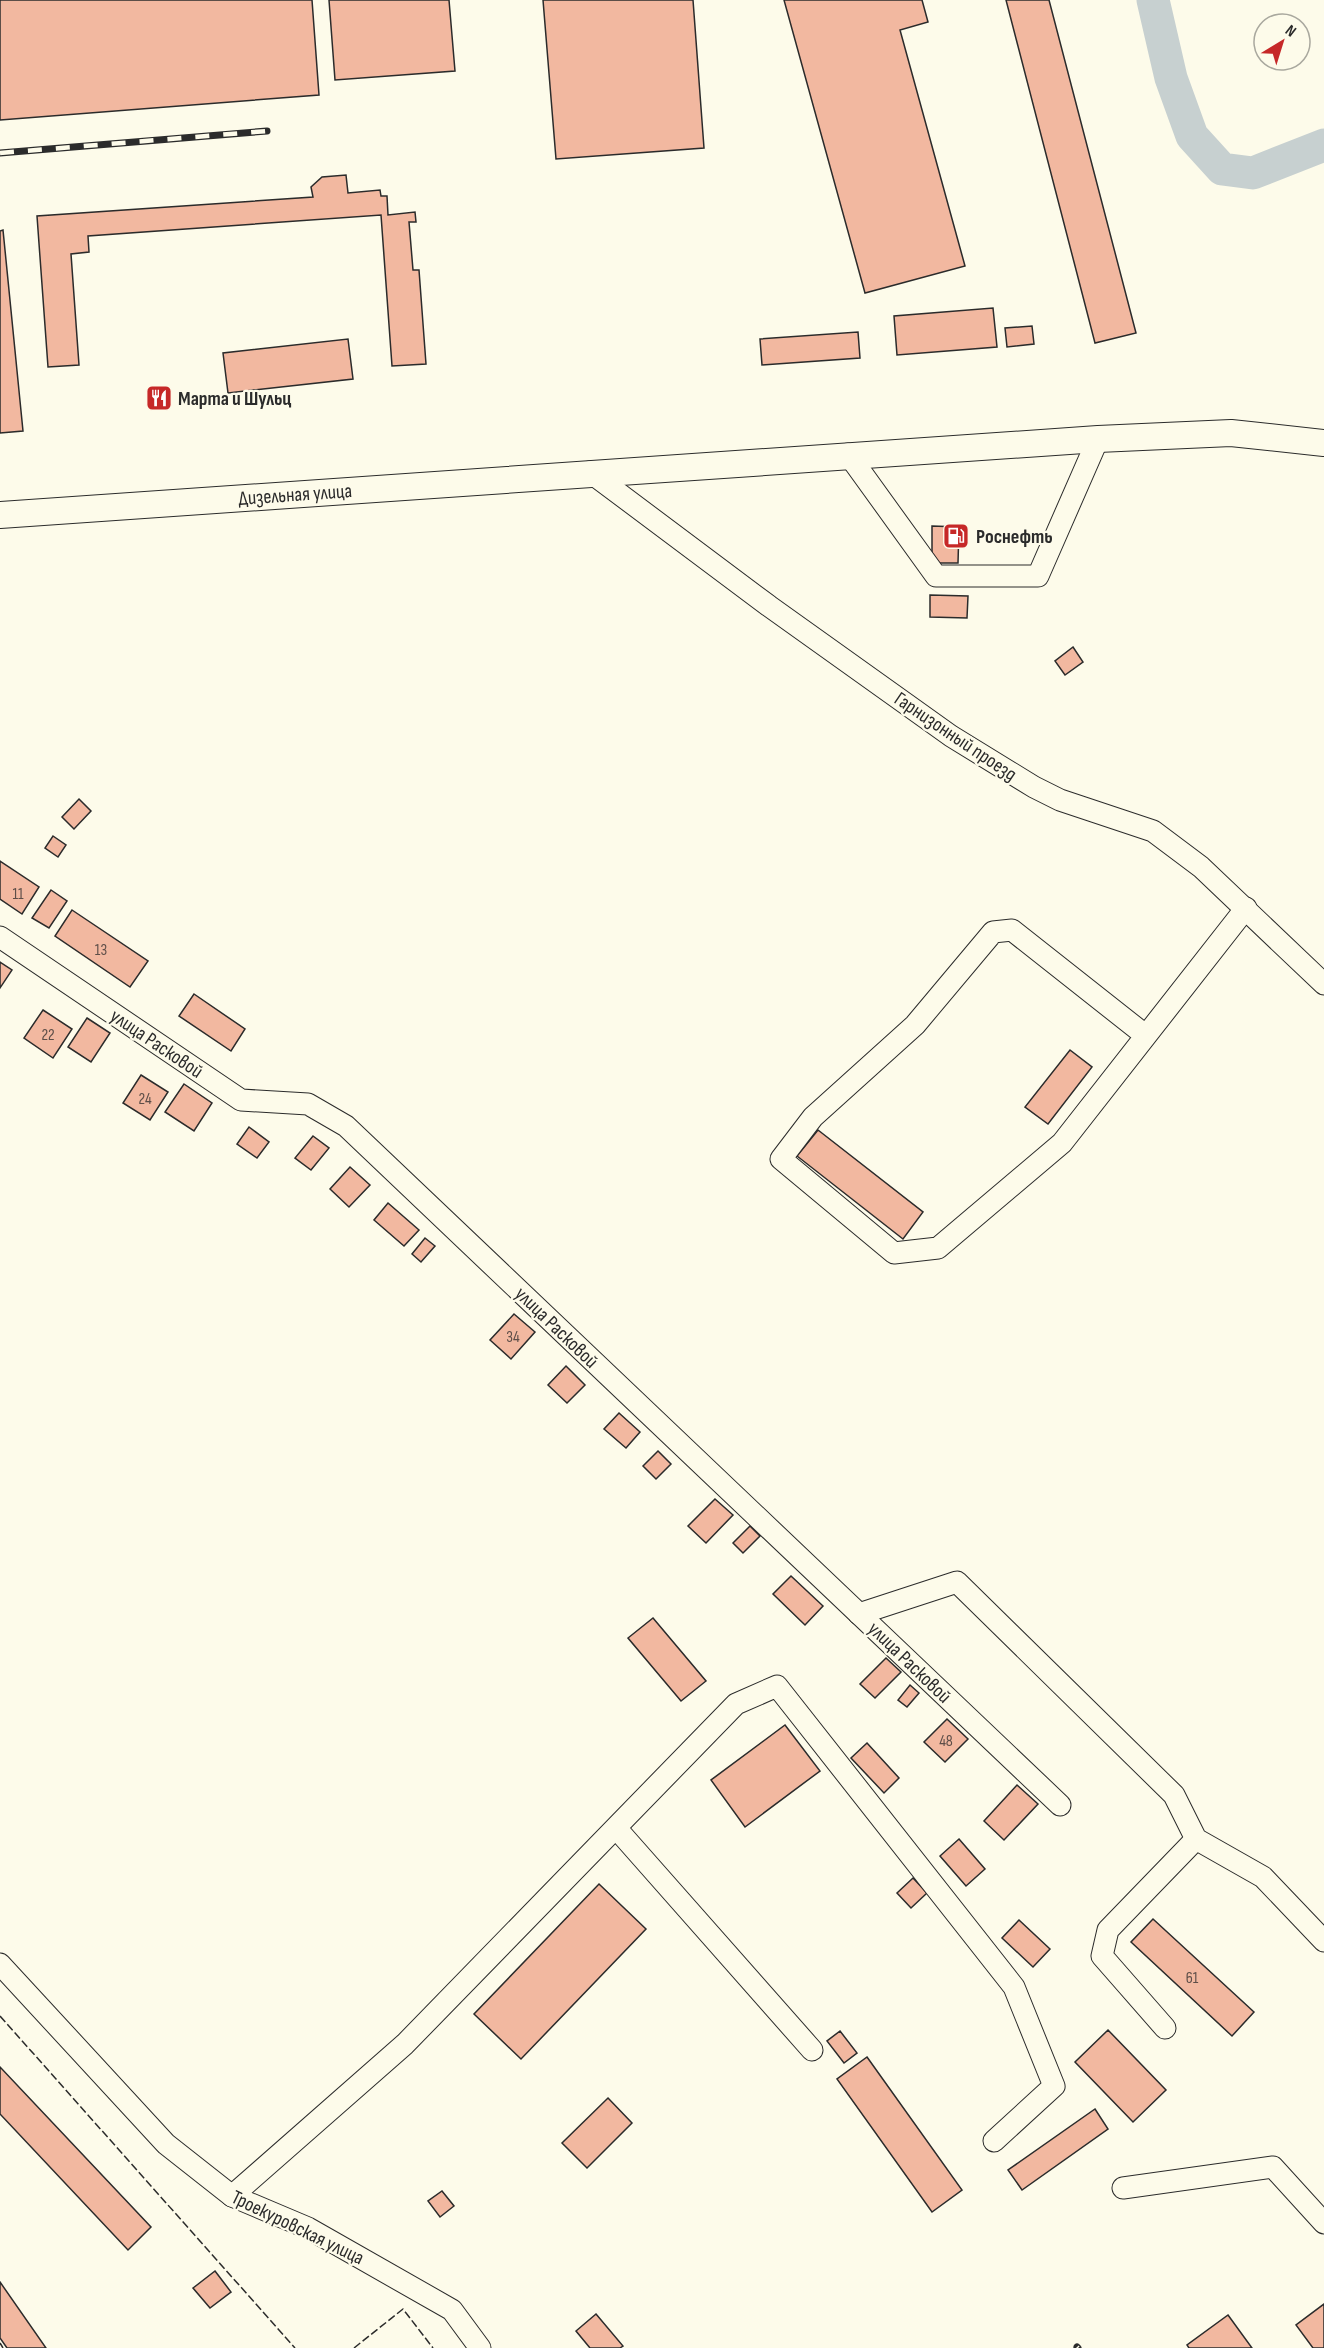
<svg xmlns="http://www.w3.org/2000/svg" width="1324" height="2348" font-family="'Sofia Sans Condensed',sans-serif">
<style>
.lines{fill:none;stroke-linecap:round;stroke-linejoin:round}
.river{stroke:#c7d0d0;stroke-width:33}
.building{fill:#f2b8a0;stroke:#2b2b2b;stroke-width:1.5}
.minor-casing{stroke:#2b2b2b;stroke-width:23}
.major-casing{stroke:#2b2b2b;stroke-width:28}
.minor{stroke:#fdfbea;stroke-width:21}
.major{stroke:#fdfbea;stroke-width:26}
.rail-casing{stroke:#2b2b2b;stroke-width:7}
.rail{stroke:#fdfbea;stroke-width:4.5;stroke-dasharray:14;stroke-linecap:butt}
.fence{stroke:#2b2b2b;stroke-width:1.5;stroke-dasharray:8 3;stroke-linecap:butt}
.labels{text-anchor:middle;stroke-width:4.5;stroke-linejoin:round;paint-order:stroke}
.number-label{font-size:16px;fill:#5d4e48}
.poi-label{font-size:20px;font-weight:bold;fill:#2b2b2b;stroke:#fdfbea;text-anchor:start}
.street-label{font-size:20px;fill:#2b2b2b;stroke:#fdfbea}
</style>
<rect width="100%" height="100%" fill="#fdfbea"/>
<g class="lines">
<polyline class="river" points="1153,0 1171,78 1192,136 1222,169 1253,173 1324,145"/>
</g>
<g class="building">
<polygon points="0,0 312,0 319,95 0,120"/>
<polygon points="329,0 449,0 455,71 335,80"/>
<polygon points="543,0 693,0 704,148 556,159"/>
<polygon points="784,0 922,0 928,22 900,30 965,266 865,293"/>
<polygon points="1006,0 1049,0 1136,333 1095,343"/>
<polygon points="346,175 348,193 380,190 381,196 387,196 388,215 415,212 416,222 409,222 413,270 419,270 426,364 392,366 381,215 88,236 89,252 71,254 79,365 48,367 37,216 313,197 311,187 322,177"/>
<polygon points="3,230 23,431 0,433 0,231"/>
<polygon points="993,308 997,347 897,355 894,316"/>
<polygon points="1032,326 1034,344 1007,347 1005,328"/>
<polygon points="858,332 860,358 762,365 760,339"/>
<polygon points="348,339 353,379 228,393 223,353"/>
<polygon points="932,526 959,527 958,563 932,563"/>
<polygon points="930,595 968,596 967,618 930,617"/>
<polygon points="1073,647 1083,662 1065,675 1055,661"/>
<polygon points="79,799 91,811 74,829 62,817"/>
<polygon points="53,836 66,845 58,857 45,848"/>
<polygon points="0,861 39,887 22,914 0,899"/>
<polygon points="51,890 67,901 49,928 32,918"/>
<polygon points="72,910 148,961 130,987 55,936"/>
<polygon points="0,962 12,970 0,988"/>
<polygon points="194,994 245,1029 231,1051 179,1016"/>
<polygon points="43,1010 72,1029 53,1058 24,1038"/>
<polygon points="87,1018 110,1033 91,1062 68,1047"/>
<polygon points="1070,1050 1092,1067 1048,1124 1025,1107"/>
<polygon points="141,1075 168,1092 150,1120 123,1103"/>
<polygon points="184,1084 212,1103 194,1131 165,1112"/>
<polygon points="249,1127 269,1142 257,1158 237,1144"/>
<polygon points="818,1130 923,1212 903,1239 797,1156"/>
<polygon points="313,1136 329,1148 311,1170 295,1158"/>
<polygon points="350,1167 370,1185 349,1207 330,1189"/>
<polygon points="388,1203 419,1230 404,1246 374,1220"/>
<polygon points="425,1238 435,1246 421,1262 412,1254"/>
<polygon points="514,1314 535,1332 511,1359 490,1340"/>
<polygon points="566,1366 585,1385 567,1403 548,1385"/>
<polygon points="619,1413 640,1432 626,1448 604,1429"/>
<polygon points="658,1451 671,1464 656,1479 643,1466"/>
<polygon points="715,1499 733,1515 706,1543 688,1526"/>
<polygon points="750,1526 760,1536 743,1553 733,1543"/>
<polygon points="791,1576 823,1606 805,1625 773,1594"/>
<polygon points="653,1618 706,1681 681,1701 628,1638"/>
<polygon points="886,1658 901,1672 875,1698 860,1684"/>
<polygon points="910,1685 919,1693 907,1707 898,1700"/>
<polygon points="947,1719 968,1739 945,1762 924,1742"/>
<polygon points="785,1725 820,1771 745,1827 711,1780"/>
<polygon points="867,1743 899,1778 884,1793 851,1758"/>
<polygon points="1017,1785 1038,1804 1004,1840 984,1821"/>
<polygon points="959,1839 985,1869 966,1886 940,1856"/>
<polygon points="913,1878 927,1893 911,1908 897,1893"/>
<polygon points="599,1884 646,1929 521,2059 474,2014"/>
<polygon points="1153,1919 1254,2012 1232,2036 1131,1942"/>
<polygon points="1019,1920 1050,1949 1033,1967 1002,1938"/>
<polygon points="1108,2030 1166,2090 1133,2122 1075,2062"/>
<polygon points="840,2031 857,2053 844,2063 827,2041"/>
<polygon points="867,2057 962,2190 932,2212 837,2079"/>
<polygon points="0,2067 151,2227 128,2250 0,2114"/>
<polygon points="608,2098 632,2123 587,2168 562,2143"/>
<polygon points="1095,2109 1108,2129 1022,2190 1008,2170"/>
<polygon points="442,2191 454,2206 440,2217 428,2201"/>
<polygon points="215,2271 231,2292 210,2308 193,2288"/>
<polygon points="0,2282 46,2348 7,2348 0,2338"/>
<polygon points="1324,2304 1324,2348 1313,2348 1296,2325"/>
<polygon points="596,2314 623,2346 620,2348 590,2348 576,2331"/>
<polygon points="1228,2315 1252,2348 1189,2348 1187,2345"/>
</g>
<g class="lines">
<defs>
<g id="minor">
<polyline points="848,454 936,576 1038,576 1098,439"/>
<polyline points="590,472 769,606 951,736 1034,787 1060,800 1153,831 1201,867 1324,984"/>
<polyline points="0,937 241,1100 308,1104 346,1126 1060,1805"/>
<polyline points="1145,1035 1012,930 993,932 915,1025 813,1117 781,1159 894,1253 938,1248 1062,1143 1246,908"/>
<polyline points="859,1614 957,1582 1174,1795 1196,1839 1263,1877 1324,1941"/>
<polyline points="616,1828 812,2050"/>
<polyline points="0,1964 166,2144 232,2196 308,2228 452,2310 480,2348"/>
<polyline points="1165,2028 1102,1956 1108,1930 1196,1839"/>
<polyline points="1123,2188 1273,2167 1324,2223"/>
<polyline points="232,2196 405,2044 736,1704 777,1686 1014,1987 1054,2086 994,2141"/>
</g>
<polyline id="major" points="0,515 1098,439 1231,433 1324,443"/>
</defs>
<use href="#minor" class="minor-casing"/>
<use href="#major" class="major-casing"/>
<use href="#minor" class="minor"/>
<use href="#major" class="major"/>
<defs>
<g id="rail">
<polyline points="0,153 267,131"/>
<polyline points="1077,2347 1078,2348"/>
</g>
</defs>
<use href="#rail" class="rail-casing"/>
<use href="#rail" class="rail"/>
<g class="fence">
<polyline points="0,2016 295,2348"/>
<polyline points="0,2343 3,2348"/>
<polyline points="354,2348 403,2309 433,2348"/>
</g>
</g>
<defs>
<symbol id="restaurant-square" viewBox="-11 -11 22 22"><rect x="-9" y="-9" width="18" height="18" rx="4" fill="#c62828" stroke="#fdfbea"/><path d="M-5-6h1v4h1v-4h1v4h1v-4h1v5L-1.5 .5V6h-2V.5L-5-1ZM5-6V6H3V1.5H1.5Q1.5-4 5-6Z" fill="#fff"/></symbol>
<symbol id="fuel-square" viewBox="-11 -11 22 22"><rect x="-9" y="-9" width="18" height="18" rx="4" fill="#c62828" stroke="#fdfbea"/><path d="M-5.5-6h7V0h2V4h1.3V-2.5L3-4.5l.8-.8L6-3V5H2.5V1h-1V6h-7ZM-4.2-4.7v3.2H.2V-4.7Z" fill="#fff"/></symbol>
</defs>
<g fill-rule="evenodd">
<use href="#restaurant-square" x="144" y="383" width="30" height="30"/>
<use href="#fuel-square" x="941" y="521" width="30" height="30"/>
</g>
<g class="labels">
<g class="number-label">
<text x="18" y="899">11</text>
<text x="101" y="955">13</text>
<text x="48" y="1040">22</text>
<text x="145" y="1104">24</text>
<text x="513" y="1342">34</text>
<text x="946" y="1746">48</text>
<text x="1192" y="1983">61</text>
</g>
<g class="poi-label">
<text x="178" y="405">Марта и Шульц</text>
<text x="976" y="543">Роснефть</text>
</g>
<g class="street-label">
<text transform="translate(295 494) rotate(-4)" y="7">Дизельная улица</text>
<text transform="translate(956 736) rotate(34)" y="7">Гарнизонный проезд</text>
<text transform="translate(157 1043) rotate(34)" y="7">улица Расковой</text>
<text transform="translate(557 1327) rotate(44)" y="7">улица Расковой</text>
<text transform="translate(910 1662) rotate(44)" y="7">улица Расковой</text>
<text transform="translate(298 2227) rotate(26)" y="7">Троекуровская улица</text>
</g>
</g>
<g transform="translate(1282 42) rotate(38)"><circle r="28" fill="#fdfbea" stroke="#a9a89e" stroke-width="1.5"/>
<path d="M0-4.5L10 22L0 15L-10 22Z" fill="#c62828"/>
<text y="-9" font-size="16" font-weight="bold" text-anchor="middle" fill="#2b2b2b">N</text>
</g>
</svg>
